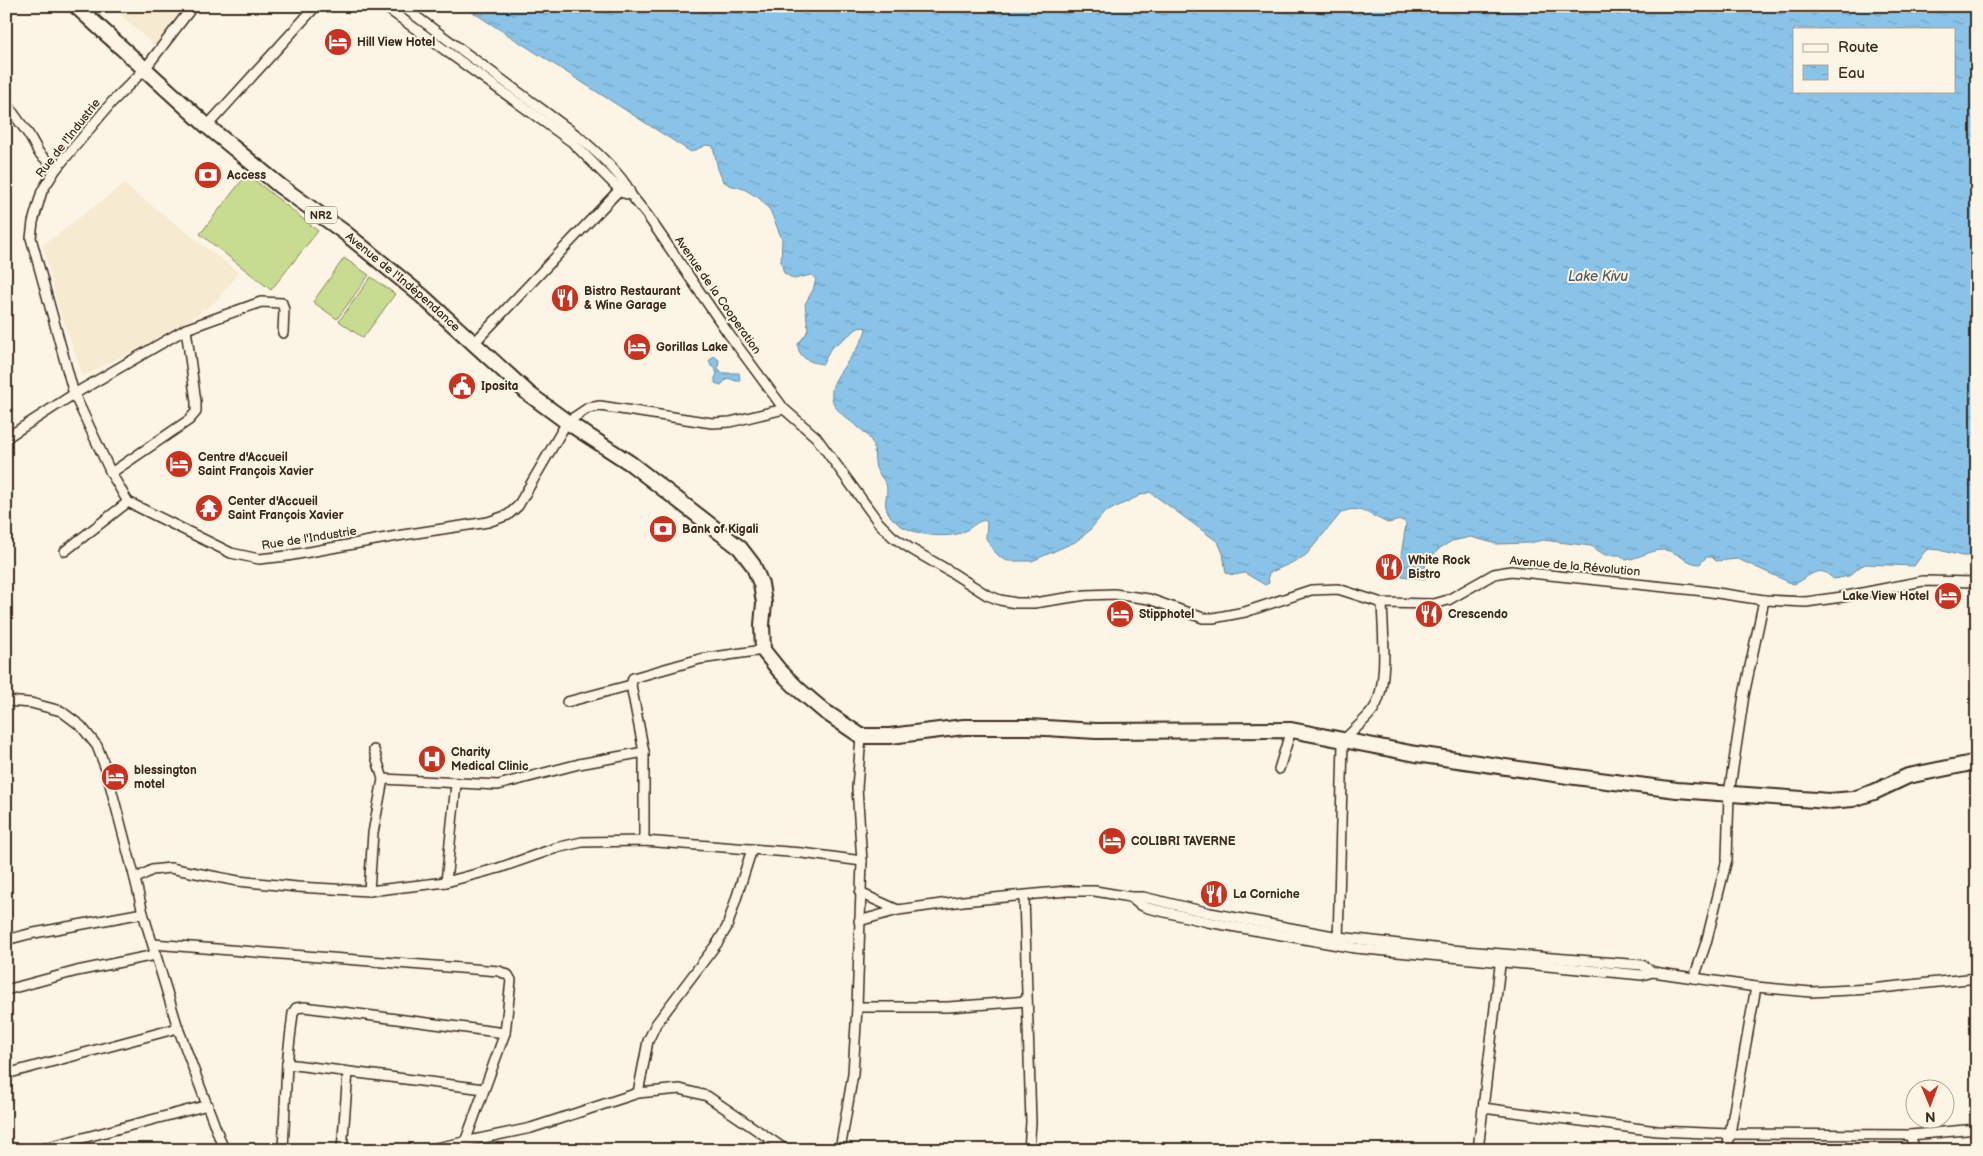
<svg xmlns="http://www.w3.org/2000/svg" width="1983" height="1156" font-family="'Balsamiq Sans',sans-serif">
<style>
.built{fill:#f6ead0}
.garden{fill:#c8dc91;stroke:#828358}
.water{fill:url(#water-ripples);stroke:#6a8697;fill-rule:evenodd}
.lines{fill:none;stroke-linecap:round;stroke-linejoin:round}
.minor-casing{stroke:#3b2a1e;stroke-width:12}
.highway-casing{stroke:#3b2a1e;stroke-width:18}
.minor{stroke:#fcf5e5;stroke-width:9}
.highway{stroke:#fcf5e5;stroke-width:14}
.labels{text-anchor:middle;stroke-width:4;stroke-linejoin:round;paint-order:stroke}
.shield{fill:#fcf5e5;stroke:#75675a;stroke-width:1}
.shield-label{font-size:11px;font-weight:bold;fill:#3b2a1e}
.poi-label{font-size:12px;font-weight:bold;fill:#3b2a1e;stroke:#fcf5e5;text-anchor:start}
.street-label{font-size:12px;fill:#3b2a1e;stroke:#fcf5e5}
.water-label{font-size:14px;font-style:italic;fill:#52585b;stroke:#fcf5e5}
</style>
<defs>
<pattern id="water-ripples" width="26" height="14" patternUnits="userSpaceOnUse" patternTransform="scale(1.25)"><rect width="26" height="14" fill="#89c4e8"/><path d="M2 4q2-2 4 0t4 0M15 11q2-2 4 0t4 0" fill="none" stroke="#719fbb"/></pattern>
</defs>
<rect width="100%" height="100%" fill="#fcf5e5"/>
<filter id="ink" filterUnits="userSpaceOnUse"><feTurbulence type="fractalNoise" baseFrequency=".02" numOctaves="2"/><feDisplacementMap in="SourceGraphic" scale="10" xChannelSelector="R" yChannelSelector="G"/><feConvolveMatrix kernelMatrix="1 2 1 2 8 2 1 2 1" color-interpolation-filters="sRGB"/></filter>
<g filter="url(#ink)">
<g class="built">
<polygon points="111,6 190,6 160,51"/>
<polygon points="124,184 239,273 216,301 182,326 83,376 57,302 43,245"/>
</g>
<g class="garden">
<polygon points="247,174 318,231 271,290 200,234"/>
<polygon points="344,258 369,275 337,319 313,302"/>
<polygon points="371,277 395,294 363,338 339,321"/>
</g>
<g class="water">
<path d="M 463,6 L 1977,6 L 1977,556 L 1962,556 L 1939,550 L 1929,549 L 1925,551 L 1914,566 L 1866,564 L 1861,566 L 1849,576 L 1834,579 C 1830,577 1828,573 1824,572 C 1811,569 1804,582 1793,584 L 1738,559 L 1716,561 L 1712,557 L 1706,557 L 1700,564 C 1686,564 1678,551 1664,550 C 1650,550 1639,558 1626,560 L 1620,555 L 1605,555 L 1591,546 L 1543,540 L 1529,543 L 1497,544 L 1471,537 L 1452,541 L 1440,548 L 1425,564 L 1427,576 L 1424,579 L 1402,576 L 1399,568 L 1406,524 L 1404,521 L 1400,520 L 1388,523 C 1373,517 1357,503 1341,513 L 1306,555 L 1298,560 L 1269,573 L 1268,577 L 1269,583 L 1265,585 L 1245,573 L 1234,575 L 1226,573 L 1223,553 L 1218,542 L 1150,492 L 1141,495 L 1104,513 L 1088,532 L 1075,542 L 1032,561 L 1008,561 L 1001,558 L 993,550 L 986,538 L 987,522 L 984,520 C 973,523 968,532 957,534 C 936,539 896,533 887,510 C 883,502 889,493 886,484 C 883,478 878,474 876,468 C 873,458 877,448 870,439 C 859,422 829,415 832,391 C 833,374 861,351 866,329 L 864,327 L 858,328 L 830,349 L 823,364 C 812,363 797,358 798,344 L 806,334 L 808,329 L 805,304 L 813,290 L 816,279 L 811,275 L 794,279 L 784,273 L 781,262 L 782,239 L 770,210 L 759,198 L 744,189 L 729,185 L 723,181 L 718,169 L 713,146 L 706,145 L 691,152 ZM 1794,29 L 1954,29 L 1954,91 L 1794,91 Z"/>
<polygon points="714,356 719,360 718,368 722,373 739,373 740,381 736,381 728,378 721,385 715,383 715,378 717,374 715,368 711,366 709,361"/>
</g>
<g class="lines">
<defs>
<g id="minor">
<polyline points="193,6 144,70 112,102 56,169 42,191 33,222 31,238 74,394 111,473 128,502 231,553 259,559 287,556 403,535 488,522 508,515 518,506 567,422 588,408 600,406 712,423 730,422 784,409"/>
<polyline points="384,6 572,142 623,193 631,195"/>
<path d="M 402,6 L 578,136 C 592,148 626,178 631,195 L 647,215 L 728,333 L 784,409 L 816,437 L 879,523 L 893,537 L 911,549 L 951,572 L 987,595 L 1000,600 L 1016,603 L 1034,603 L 1086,595 L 1114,594 L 1149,599 L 1203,618 L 1213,618 L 1245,612 L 1311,590 L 1338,589 L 1382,603 L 1434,604 L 1448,600 L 1494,574 L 1511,571 L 1704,591 L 1764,600 L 1806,602 L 1842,597 L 1923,581 L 1977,582"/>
<polyline points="6,103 29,135 39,153 56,169"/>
<polyline points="207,126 316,6"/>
<polyline points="474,343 623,186"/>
<polyline points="6,438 74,394 186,329 261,302 282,303 284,310 283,333"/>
<polyline points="111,473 189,420 196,412 196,402 186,329"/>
<polyline points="65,551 128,502"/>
<polyline points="631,685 644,752 644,841"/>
<polyline points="6,701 31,703 61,711 81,726 97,746 106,769 135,879"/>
<polyline points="567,702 631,685 633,678 700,659 763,650"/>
<polyline points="1279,769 1291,730"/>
<polyline points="383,779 498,785 579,764 644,752"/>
<polyline points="446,882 456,784"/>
<polyline points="369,891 373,833 383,779 374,750"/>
<polyline points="860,893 898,910"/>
<polyline points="1024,896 1031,1122 1029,1150"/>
<polyline points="1130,897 1140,905 1148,908 1208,922 1355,948 1642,975 1653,972"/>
<polyline points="859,921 898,910 963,901 1067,891 1095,891 1130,897 1143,897 1210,913 1339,937 1451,950 1642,965 1653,972 1756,987 1811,992 1871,989 1977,978"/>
<polyline points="6,940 29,934 143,913"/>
<path d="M 1338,943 L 1343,741 C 1352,731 1365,721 1373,710 C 1389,687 1383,631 1382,603"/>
<polyline points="153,944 499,971 508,975 511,980 505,1033 465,1142"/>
<polyline points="1694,978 1706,943 1727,859 1729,794 1744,695 1764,600"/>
<polyline points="6,990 77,971 155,955"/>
<polyline points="857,1007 948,1007 1027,1001"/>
<polyline points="287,1064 484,1089"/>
<polyline points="6,1074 178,1028"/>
<polyline points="638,1093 648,1041 656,1024 718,942 727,927 752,849"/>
<polyline points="1483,1108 1657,1131 1729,1134 1910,1135 1977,1129"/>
<polyline points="1910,1135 1915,1150"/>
<polyline points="37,1150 208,1105"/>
<polyline points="224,1150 178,1028 143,913 135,879 152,870 170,868 238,881 297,887 369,891 446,882 499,868 556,848 582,842 644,841 802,853 862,861"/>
<polyline points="283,1150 287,1064 293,1013 296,1008 304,1007 505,1033"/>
<polyline points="342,1150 348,1072"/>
<polyline points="426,1150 531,1128 638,1093 680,1089 707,1096 786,1150"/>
<polyline points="840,1150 853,1074 857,1007 862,861 857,788 861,736"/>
<polyline points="1478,1150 1501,957"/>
<polyline points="1727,1150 1756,987"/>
</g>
<g id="highway">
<path id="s1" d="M 76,6 L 207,126 L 280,186 L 344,232 L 422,296 L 529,394 L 567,422 L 630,463 L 740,548 L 753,565 L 761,584 L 764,603 L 762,625 L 763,650 L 779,670 L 798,689 L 824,711 L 861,736 L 890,736 L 964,727 L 1029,727 L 1096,731 L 1291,730 L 1416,754 L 1568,776 L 1677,790 L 1829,801 L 1853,799 L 1874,792 L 1908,776 L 1977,762"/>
</g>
</defs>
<use href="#minor" class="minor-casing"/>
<use href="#highway" class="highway-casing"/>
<use href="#minor" class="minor"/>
<use href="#highway" class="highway"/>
</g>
</g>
<defs>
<symbol id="hotel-disc" viewBox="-11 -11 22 22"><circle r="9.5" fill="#c8321e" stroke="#fcf5e5"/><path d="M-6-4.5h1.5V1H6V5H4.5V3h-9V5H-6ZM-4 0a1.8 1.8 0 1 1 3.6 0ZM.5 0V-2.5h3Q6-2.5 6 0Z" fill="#fff"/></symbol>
<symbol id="bank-disc" viewBox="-11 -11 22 22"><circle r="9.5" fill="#c8321e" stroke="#fcf5e5"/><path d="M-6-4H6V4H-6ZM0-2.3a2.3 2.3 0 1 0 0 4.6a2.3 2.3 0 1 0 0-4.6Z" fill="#fff"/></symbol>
<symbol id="restaurant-disc" viewBox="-11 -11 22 22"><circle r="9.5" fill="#c8321e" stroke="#fcf5e5"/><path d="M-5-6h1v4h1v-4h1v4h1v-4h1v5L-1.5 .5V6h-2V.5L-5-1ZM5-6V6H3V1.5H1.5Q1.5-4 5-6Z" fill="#fff"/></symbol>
<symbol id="civic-disc" viewBox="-11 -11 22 22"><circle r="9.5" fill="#c8321e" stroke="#fcf5e5"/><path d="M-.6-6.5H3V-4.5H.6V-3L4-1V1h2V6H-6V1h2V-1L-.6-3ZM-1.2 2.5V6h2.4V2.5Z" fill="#fff"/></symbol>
<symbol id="temple-disc" viewBox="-11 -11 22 22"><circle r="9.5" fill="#c8321e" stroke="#fcf5e5"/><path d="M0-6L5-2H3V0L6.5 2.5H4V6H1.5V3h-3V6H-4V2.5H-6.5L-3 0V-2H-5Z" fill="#fff"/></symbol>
<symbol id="hospital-disc" viewBox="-11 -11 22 22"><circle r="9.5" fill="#c8321e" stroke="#fcf5e5"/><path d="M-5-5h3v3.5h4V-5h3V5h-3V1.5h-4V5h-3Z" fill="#fff"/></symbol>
</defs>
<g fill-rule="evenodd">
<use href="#hotel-disc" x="322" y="26" width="32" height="32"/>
<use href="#bank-disc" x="192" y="159" width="32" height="32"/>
<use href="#restaurant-disc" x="549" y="282" width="32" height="32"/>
<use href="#hotel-disc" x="621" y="331" width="32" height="32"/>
<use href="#civic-disc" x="446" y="370" width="32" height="32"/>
<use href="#hotel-disc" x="163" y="448" width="32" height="32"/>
<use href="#temple-disc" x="193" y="492" width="32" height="32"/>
<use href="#bank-disc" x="647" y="513" width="32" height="32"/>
<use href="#restaurant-disc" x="1373" y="551" width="32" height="32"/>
<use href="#hotel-disc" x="1932" y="580" width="32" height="32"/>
<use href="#hotel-disc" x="1104" y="598" width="32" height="32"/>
<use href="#restaurant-disc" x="1413" y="598" width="32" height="32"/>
<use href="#hospital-disc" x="416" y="743" width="32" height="32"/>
<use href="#hotel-disc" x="99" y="761" width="32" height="32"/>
<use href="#hotel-disc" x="1096" y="825" width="32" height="32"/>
<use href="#restaurant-disc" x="1198" y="878" width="32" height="32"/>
</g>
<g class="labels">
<rect class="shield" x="305" y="206.5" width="32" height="17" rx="4"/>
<g class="shield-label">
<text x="321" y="219">NR2</text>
</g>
<g class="poi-label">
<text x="357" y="46">Hill View Hotel</text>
<text x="227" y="179">Access</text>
<text x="584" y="295">Bistro Restaurant<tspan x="584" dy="14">&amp; Wine Garage</tspan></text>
<text x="656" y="351">Gorillas Lake</text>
<text x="481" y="390">Iposita</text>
<text x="198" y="461">Centre d'Accueil<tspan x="198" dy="14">Saint François Xavier</tspan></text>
<text x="228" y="505">Center d'Accueil<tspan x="228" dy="14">Saint François Xavier</tspan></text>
<text x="682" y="533">Bank of Kigali</text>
<text x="1408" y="564">White Rock<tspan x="1408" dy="14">Bistro</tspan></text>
<text x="1929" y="600" text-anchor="end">Lake View Hotel</text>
<text x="1139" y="618">Stipphotel</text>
<text x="1448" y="618">Crescendo</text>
<text x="451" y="756">Charity<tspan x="451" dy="14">Medical Clinic</tspan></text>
<text x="134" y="774">blessington<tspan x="134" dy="14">motel</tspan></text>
<text x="1131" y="845">COLIBRI TAVERNE</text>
<text x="1233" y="898">La Corniche</text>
</g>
<g class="street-label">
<text transform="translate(68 138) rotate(-52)" y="4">Rue de l'Industrie</text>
<text dy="4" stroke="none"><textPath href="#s1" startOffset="428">Avenue de l'Indépendance</textPath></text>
<text transform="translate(718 295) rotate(55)" y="4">Avenue de la Cooperation</text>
<text transform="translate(309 538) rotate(-9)" y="4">Rue de l'Industrie</text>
<text transform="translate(1575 566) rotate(5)" y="4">Avenue de la Révolution</text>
</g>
<g class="water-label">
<text x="1598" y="281">Lake Kivu</text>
</g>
</g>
<rect width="1983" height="1156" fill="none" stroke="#fcf5e5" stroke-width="25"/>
<rect x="12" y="12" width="1958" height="1131" fill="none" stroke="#3b2a1e" stroke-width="2" filter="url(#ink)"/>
<rect x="1793" y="28" width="162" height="65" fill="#fcf5e5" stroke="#afa495"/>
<rect x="1803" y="44" width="25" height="8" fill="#fcf5e5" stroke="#afa495"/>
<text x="1838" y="52" font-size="15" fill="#3b2a1e">Route</text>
<rect x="1803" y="65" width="25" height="15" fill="url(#water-ripples)" stroke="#afa495"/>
<text x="1838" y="78" font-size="15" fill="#3b2a1e">Eau</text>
<g transform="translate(1930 1104) rotate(179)"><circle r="24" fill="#fcf5e5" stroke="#afa495"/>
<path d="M0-4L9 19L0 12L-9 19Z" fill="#c8321e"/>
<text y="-8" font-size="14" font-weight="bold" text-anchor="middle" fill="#3b2a1e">N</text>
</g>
</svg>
